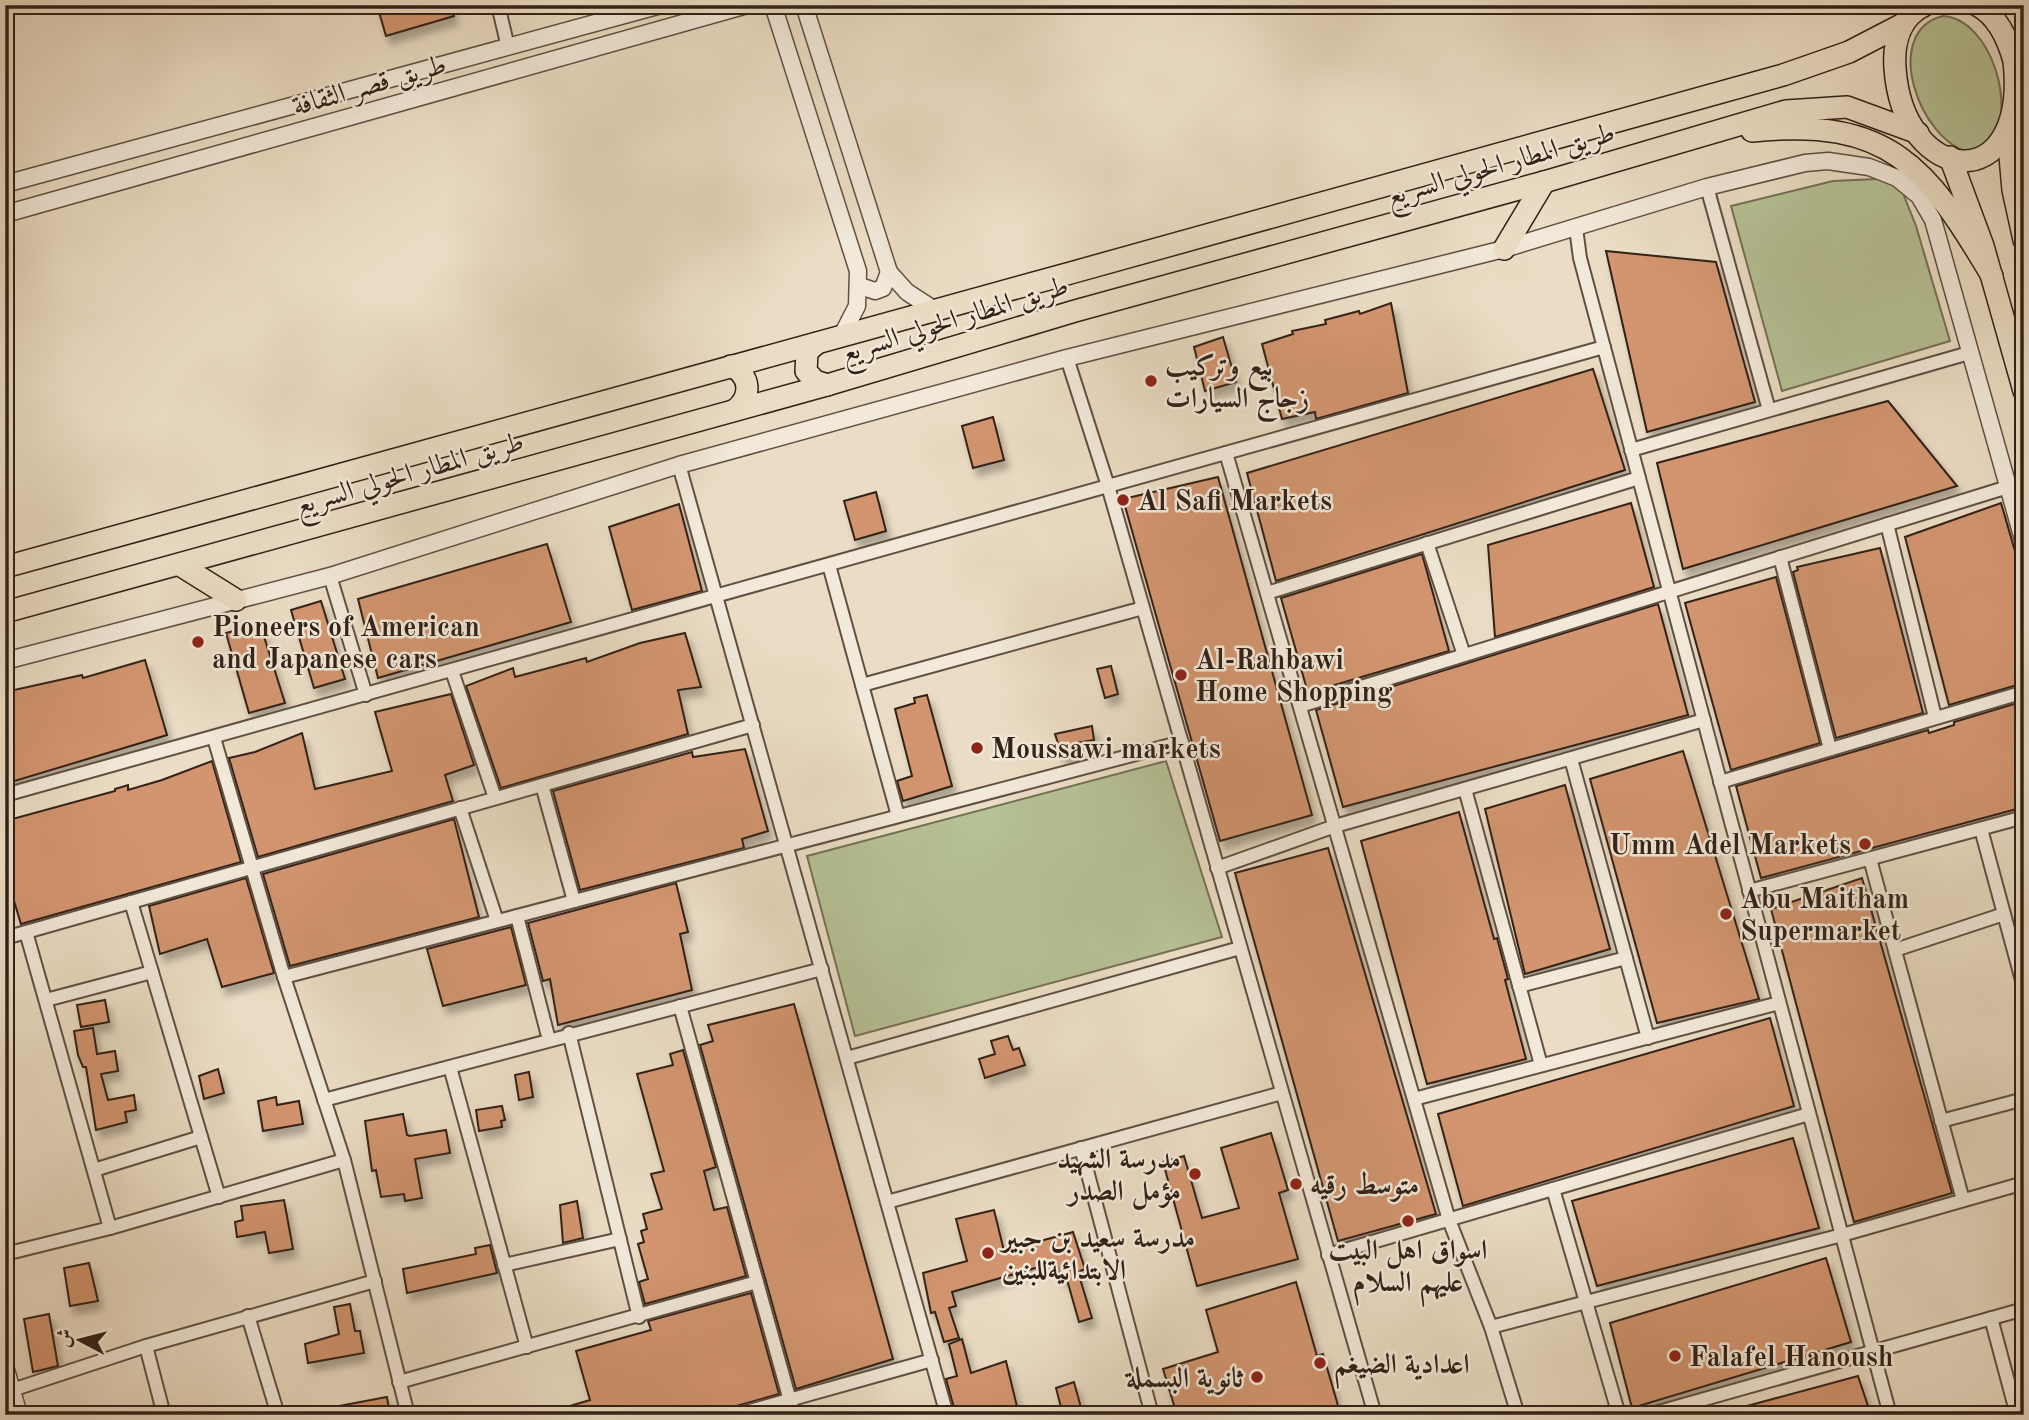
<svg xmlns="http://www.w3.org/2000/svg" width="2029" height="1420" font-family="'Old Standard TT',Amiri,serif">
<style>
.green{fill:#b6c196;stroke:#747157;stroke-width:2}
.building{fill:#d29570;stroke:#322118;stroke-width:2;filter:url(#shadow)}
.lines{fill:none;stroke-linecap:round;stroke-linejoin:round}
.minor-casing{stroke:#605043;stroke-width:16}
.tertiary-casing{stroke:#605043;stroke-width:19}
.primary-casing{stroke:#322118;stroke-width:24}
.trunk-casing{stroke:#322118;stroke-width:24}
.minor{stroke:#f2e9d9;stroke-width:12}
.tertiary{stroke:#f2e9d9;stroke-width:16}
.primary{stroke:#ebddc5;stroke-width:21}
.trunk{stroke:#ebddc5;stroke-width:21}
.poi-dot{fill:#8f2418;stroke:#f2e9d9;stroke-width:2.5}
.labels{text-anchor:middle;stroke-width:5;stroke-linejoin:round;paint-order:stroke}
.street-label{font-size:28px;fill:#322118;stroke:#f2e9d9}
.poi-label{font-size:28px;font-weight:bold;fill:#322118;stroke:#f2e9d9;text-anchor:start}
</style>
<defs>
<filter id="shadow"><feDropShadow dx="4.5" dy="8" stdDeviation="3.5" flood-color="#0004"/></filter>
</defs>
<rect width="100%" height="100%" fill="#ebddc5"/>
<filter id="stains"><feTurbulence type="fractalNoise" baseFrequency=".00286" numOctaves="4"/><feColorMatrix values="0 0 0 0 .2 0 0 0 0 .09 0 0 0 0 .02 0 0 0 .5 -.17"/></filter>
<radialGradient id="worn" r=".72"><stop offset=".6" stop-color="#630" stop-opacity="0"/><stop offset="1" stop-color="#630" stop-opacity=".3"/></radialGradient>
<g class="green">
<path d="M 1943,16 C 1992,19 2018,113 1990,141 C 1985,146 1977,149 1971,153 C 1918,141 1881,31 1943,16 Z"/>
<polygon points="1897,178 1916,226 1950,341 1782,391 1731,206 1833,181"/>
<polygon points="1166,761 1222,937 855,1036 807,856"/>
</g>
<g class="building">
<polygon points="377,5 450,5 454,16 386,36"/>
<polygon points="1606,251 1716,262 1755,402 1647,432"/>
<polygon points="1391,303 1408,393 1316,419 1315,412 1282,419 1262,344 1293,334 1292,331 1326,324 1325,320 1359,311 1360,314"/>
<polygon points="1223,337 1236,382 1205,391 1194,347"/>
<polygon points="1593,369 1625,470 1276,581 1247,473"/>
<polygon points="1888,401 1957,486 1683,569 1657,463"/>
<polygon points="993,417 1004,460 973,468 962,426"/>
<polygon points="1218,477 1312,815 1220,841 1123,499"/>
<polygon points="876,492 886,531 855,540 844,501"/>
<polygon points="1631,503 1654,587 1495,637 1488,545"/>
<polygon points="2001,503 2024,582 2024,683 1949,705 1905,537"/>
<polygon points="679,504 702,591 632,610 609,527"/>
<polygon points="547,544 571,622 378,678 358,599"/>
<polygon points="1880,548 1923,713 1836,738 1793,572 1798,570 1797,567"/>
<polygon points="1422,554 1449,651 1308,693 1281,598"/>
<polygon points="1776,577 1820,743 1731,770 1685,603"/>
<polygon points="321,601 345,679 314,688 291,610"/>
<polygon points="1658,604 1688,715 1343,807 1316,710"/>
<polygon points="260,624 285,703 249,713 226,633"/>
<polygon points="685,633 701,687 678,690 688,734 501,788 466,686 513,668 515,677 586,658 587,662 640,643"/>
<polygon points="145,660 167,735 8,783 5,692 82,675 83,678"/>
<polygon points="1111,666 1118,694 1105,698 1097,669"/>
<polygon points="451,694 474,765 445,775 453,801 258,857 229,758 255,752 302,733 315,789 392,771 375,712"/>
<polygon points="927,695 952,786 903,801 897,781 912,776 895,709 915,703 914,698"/>
<polygon points="2024,701 2024,807 1761,878 1736,786 1928,730 1929,733 1954,725 1954,722"/>
<polygon points="1092,726 1094,740 1076,743 1074,755 1062,756 1055,734"/>
<polygon points="745,749 768,831 742,839 744,848 580,890 553,791 692,752 693,757"/>
<polygon points="1683,751 1759,999 1657,1023 1590,779"/>
<polygon points="212,761 241,862 21,924 5,871 5,821 115,791 115,789 128,785 128,790 162,780"/>
<polygon points="1565,785 1610,949 1525,974 1485,809"/>
<polygon points="1459,812 1494,939 1497,938 1508,979 1505,980 1526,1059 1427,1084 1361,841"/>
<polygon points="454,819 479,917 290,966 263,874"/>
<polygon points="1328,848 1436,1214 1338,1241 1235,873"/>
<polygon points="246,878 274,973 222,987 207,939 160,954 149,906"/>
<polygon points="1862,878 1952,1193 1854,1222 1771,909"/>
<polygon points="676,883 688,932 680,934 692,990 558,1025 550,979 543,981 528,923"/>
<polygon points="511,927 526,985 443,1006 427,949"/>
<polygon points="105,1000 109,1022 81,1027 77,1005"/>
<polygon points="794,1004 893,1359 796,1389 700,1045 713,1041 708,1025"/>
<polygon points="1770,1018 1794,1106 1463,1206 1438,1114"/>
<polygon points="93,1028 97,1054 115,1051 118,1071 101,1074 108,1100 134,1095 136,1110 125,1112 127,1122 96,1130 86,1067 83,1067 78,1055 74,1031"/>
<polygon points="1008,1036 1013,1050 1019,1048 1025,1065 985,1078 979,1059 995,1054 991,1041"/>
<polygon points="683,1050 716,1167 704,1171 714,1210 727,1207 746,1276 645,1304 639,1282 648,1279 638,1244 644,1242 641,1231 647,1229 643,1214 662,1209 651,1174 664,1171 637,1074 673,1065 670,1054"/>
<polygon points="218,1069 224,1093 204,1099 199,1076"/>
<polygon points="529,1072 533,1097 519,1100 515,1075"/>
<polygon points="276,1097 277,1105 299,1101 303,1124 263,1131 258,1101"/>
<polygon points="502,1106 505,1120 501,1121 502,1127 479,1131 476,1110"/>
<polygon points="403,1114 407,1135 410,1136 446,1130 450,1153 415,1159 422,1198 405,1201 404,1194 381,1197 376,1170 372,1171 365,1121"/>
<polygon points="1271,1133 1288,1190 1279,1193 1298,1259 1197,1286 1163,1162 1184,1156 1202,1218 1239,1208 1221,1148"/>
<polygon points="1793,1138 1819,1228 1597,1286 1572,1201"/>
<polygon points="284,1200 293,1249 269,1253 265,1232 237,1237 235,1222 243,1220 241,1206"/>
<polygon points="577,1201 583,1238 563,1243 560,1205"/>
<polygon points="994,1210 1004,1251 1073,1232 1085,1269 1078,1272 1092,1318 1079,1322 1066,1276 1060,1278 1056,1262 952,1292 956,1306 949,1308 959,1338 944,1342 935,1312 931,1313 923,1273 967,1261 956,1219"/>
<polygon points="490,1245 497,1273 407,1293 403,1269 476,1254 475,1248"/>
<polygon points="1826,1258 1851,1342 1632,1408 1610,1323"/>
<polygon points="89,1263 98,1301 70,1306 64,1268"/>
<polygon points="1296,1282 1317,1356 1323,1354 1339,1409 1321,1415 1177,1415 1163,1369 1218,1352 1206,1310"/>
<polygon points="751,1293 779,1394 733,1407 720,1415 553,1415 553,1411 590,1400 576,1351 651,1330 648,1321"/>
<polygon points="350,1304 355,1331 360,1331 364,1353 308,1363 305,1344 339,1334 334,1307"/>
<polygon points="49,1314 58,1366 33,1372 24,1319"/>
<polygon points="962,1339 971,1373 1006,1361 1019,1415 956,1415 946,1379 957,1376 949,1344"/>
<polygon points="1858,1376 1871,1415 1732,1415 1732,1410"/>
<polygon points="1074,1382 1083,1415 1063,1415 1056,1388"/>
<polygon points="387,1397 390,1415 329,1415 328,1408"/>
</g>
<g class="lines">
<defs>
<g id="minor">
<polyline points="498,5 508,47"/>
<polyline points="1707,187 1769,410"/>
<polyline points="1576,228 1580,258 1890,1415"/>
<polyline points="1067,358 1108,486 1375,1415"/>
<polyline points="1631,450 1969,353"/>
<polyline points="1226,453 1449,1220 1491,1327 1518,1415"/>
<polyline points="679,465 947,1415"/>
<polyline points="1887,524 1935,717"/>
<polyline points="1427,543 1464,655"/>
<polyline points="1780,557 1830,749"/>
<polyline points="829,565 898,816"/>
<polyline points="330,576 366,695"/>
<polyline points="1267,593 1639,478"/>
<polyline points="452,671 495,798"/>
<polyline points="862,685 1143,608"/>
<polyline points="1300,706 2024,482"/>
<polyline points="214,738 284,977 344,1160 408,1415"/>
<polyline points="1571,759 1648,1038"/>
<polyline points="1720,782 2024,692"/>
<polyline points="542,785 574,901"/>
<polyline points="1465,789 1541,1065"/>
<polyline points="5,795 1604,347"/>
<polyline points="460,808 497,921"/>
<polyline points="1981,829 2024,988"/>
<polyline points="1870,859 1963,1200"/>
<polyline points="1217,868 1335,826 1704,720"/>
<polyline points="1749,891 2024,817"/>
<polyline points="131,902 219,1197"/>
<polyline points="517,916 549,1040"/>
<polyline points="26,932 110,1228"/>
<polyline points="5,938 753,725"/>
<polyline points="1895,950 2004,914"/>
<polyline points="284,977 1182,742"/>
<polyline points="1519,986 1626,958"/>
<polyline points="46,1000 152,972"/>
<polyline points="680,1006 794,1415"/>
<polyline points="569,1033 639,1317"/>
<polyline points="847,1058 1240,948"/>
<polyline points="450,1067 527,1347"/>
<polyline points="1414,1099 1779,1003"/>
<polyline points="324,1100 822,969"/>
<polyline points="1941,1121 2024,1099"/>
<polyline points="1081,1148 1152,1415"/>
<polyline points="94,1170 201,1137"/>
<polyline points="1553,1189 1619,1415"/>
<polyline points="887,1202 1282,1093"/>
<polyline points="5,1254 110,1228 344,1160"/>
<polyline points="1328,1255 1809,1114"/>
<polyline points="504,1265 620,1239"/>
<polyline points="248,1316 278,1415"/>
<polyline points="1991,1318 2017,1415"/>
<polyline points="1491,1327 1842,1235 2024,1183"/>
<polyline points="146,1346 164,1415"/>
<polyline points="399,1382 757,1282"/>
<polyline points="6,1392 146,1346 375,1281"/>
<polyline points="735,1415 932,1360"/>
<polyline points="1648,1415 2024,1309"/>
</g>
<g id="tertiary">
<polyline points="773,5 858,271 857,306 842,335"/>
<polyline points="804,5 889,272 907,292 933,309"/>
<polyline points="5,184 661,5"/>
<polyline points="5,214 747,5"/>
<polyline points="860,286 875,291 883,288 889,272"/>
<polyline points="5,661 330,576 679,465 1067,358 1504,249 1707,187 1805,163 1828,161 1869,167 1897,178 1919,196 1933,220 2024,543"/>
<polyline points="5,1366 19,1415"/>
</g>
<g id="primary">
<polyline points="2009,145 2013,190 2024,240"/>
<polyline points="1950,157 1983,246 2024,391"/>
</g>
<g id="trunk">
<path d="M 1925,5 C 1901,16 1893,41 1895,68 C 1903,187 2029,199 2014,61 C 2008,39 1998,16 1977,5"/>
<path d="M 1752,131 C 1889,117 1927,166 1992,276"/>
<polyline points="1504,249 1544,182"/>
<polyline points="817,343 807,352 806,371 815,381 827,385"/>
<path d="M 731,366 C 751,375 752,397 735,410"/>
<polyline points="180,565 236,600"/>
<path d="M 5,567 C 599,407 1190,238 1783,75 L 1849,52 L 1903,24"/>
<polyline points="5,612 827,385 1075,311 1544,182 1786,111 1847,107 1918,133"/>
</g>
</defs>
<use href="#minor" class="minor-casing"/>
<use href="#tertiary" class="tertiary-casing"/>
<use href="#primary" class="primary-casing"/>
<use href="#trunk" class="trunk-casing"/>
<use href="#minor" class="minor"/>
<use href="#tertiary" class="tertiary"/>
<use href="#primary" class="primary"/>
<use href="#trunk" class="trunk"/>
</g>
<g class="poi-dot">
<circle cx="1151" cy="381" r="7"/>
<circle cx="1123" cy="500" r="7"/>
<circle cx="198" cy="642" r="7"/>
<circle cx="1181" cy="675" r="7"/>
<circle cx="977" cy="748" r="7"/>
<circle cx="1865" cy="844" r="7"/>
<circle cx="1726" cy="914" r="7"/>
<circle cx="1195" cy="1174" r="7"/>
<circle cx="1296" cy="1184" r="7"/>
<circle cx="1408" cy="1221" r="7"/>
<circle cx="988" cy="1253" r="7"/>
<circle cx="1675" cy="1356" r="7"/>
<circle cx="1320" cy="1363" r="7"/>
<circle cx="1257" cy="1377" r="7"/>
</g>
<g class="labels">
<g class="street-label">
<text transform="translate(369 84) rotate(-16)" y="10">طريق قصر الثقافة</text>
<text transform="translate(1500 163) rotate(-16)" y="10">طريق المطار الحولي السريع</text>
<text transform="translate(954 318) rotate(-17)" y="10">طريق المطار الحولي السريع</text>
<text transform="translate(409 472) rotate(-16)" y="10">طريق المطار الحولي السريع</text>
</g>
<g class="poi-label">
<text x="1165" y="375">بيع وتركيب<tspan x="1165" dy="32">زجاج السيارات</tspan></text>
<text x="1137" y="510">Al Safi Markets</text>
<text x="212" y="636">Pioneers of American<tspan x="212" dy="32">and Japanese cars</tspan></text>
<text x="1195" y="669">Al-Rahbawi<tspan x="1195" dy="32">Home Shopping</tspan></text>
<text x="991" y="758">Moussawi markets</text>
<text x="1851" y="854" text-anchor="end">Umm Adel Markets</text>
<text x="1740" y="908">Abu Maitham<tspan x="1740" dy="32">Supermarket</tspan></text>
<text x="1181" y="1168" text-anchor="end">مدرسة الشهيد<tspan x="1181" dy="32">مؤمل الصدر</tspan></text>
<text x="1310" y="1194">متوسط رقيه</text>
<text x="1002" y="1247">مدرسة سعيد بن جبير<tspan x="1002" dy="32">الابتدائيةللبنين</tspan></text>
<text x="1408" y="1259" text-anchor="middle">اسواق اهل البيت<tspan x="1408" dy="32">عليهم السلام</tspan></text>
<text x="1689" y="1366">Falafel Hanoush</text>
<text x="1334" y="1373">اعدادية الضيغم</text>
<text x="1243" y="1387" text-anchor="end">ثانوية البسملة</text>
</g>
</g>
<rect width="2029" height="1420" fill="none" stroke="#ebddc5" stroke-width="28"/>
<rect x="7" y="7" width="2015" height="1406" fill="none" stroke="#322118" stroke-width="3.5"/>
<rect x="14" y="14" width="2001" height="1392" fill="none" stroke="#322118" stroke-width="2"/>
<g transform="translate(80 1340) rotate(277)" stroke="#f2e9d9" stroke-width="5" paint-order="stroke">
<path d="M0-5L12 26L0 18L-12 26Z" fill="#322118"/>
<text y="-10" font-size="19" font-weight="bold" text-anchor="middle" fill="#322118">ش</text>
</g>
<rect width="100%" height="100%" filter="url(#stains)"/>
<rect width="100%" height="100%" fill="url(#worn)"/>
</svg>
